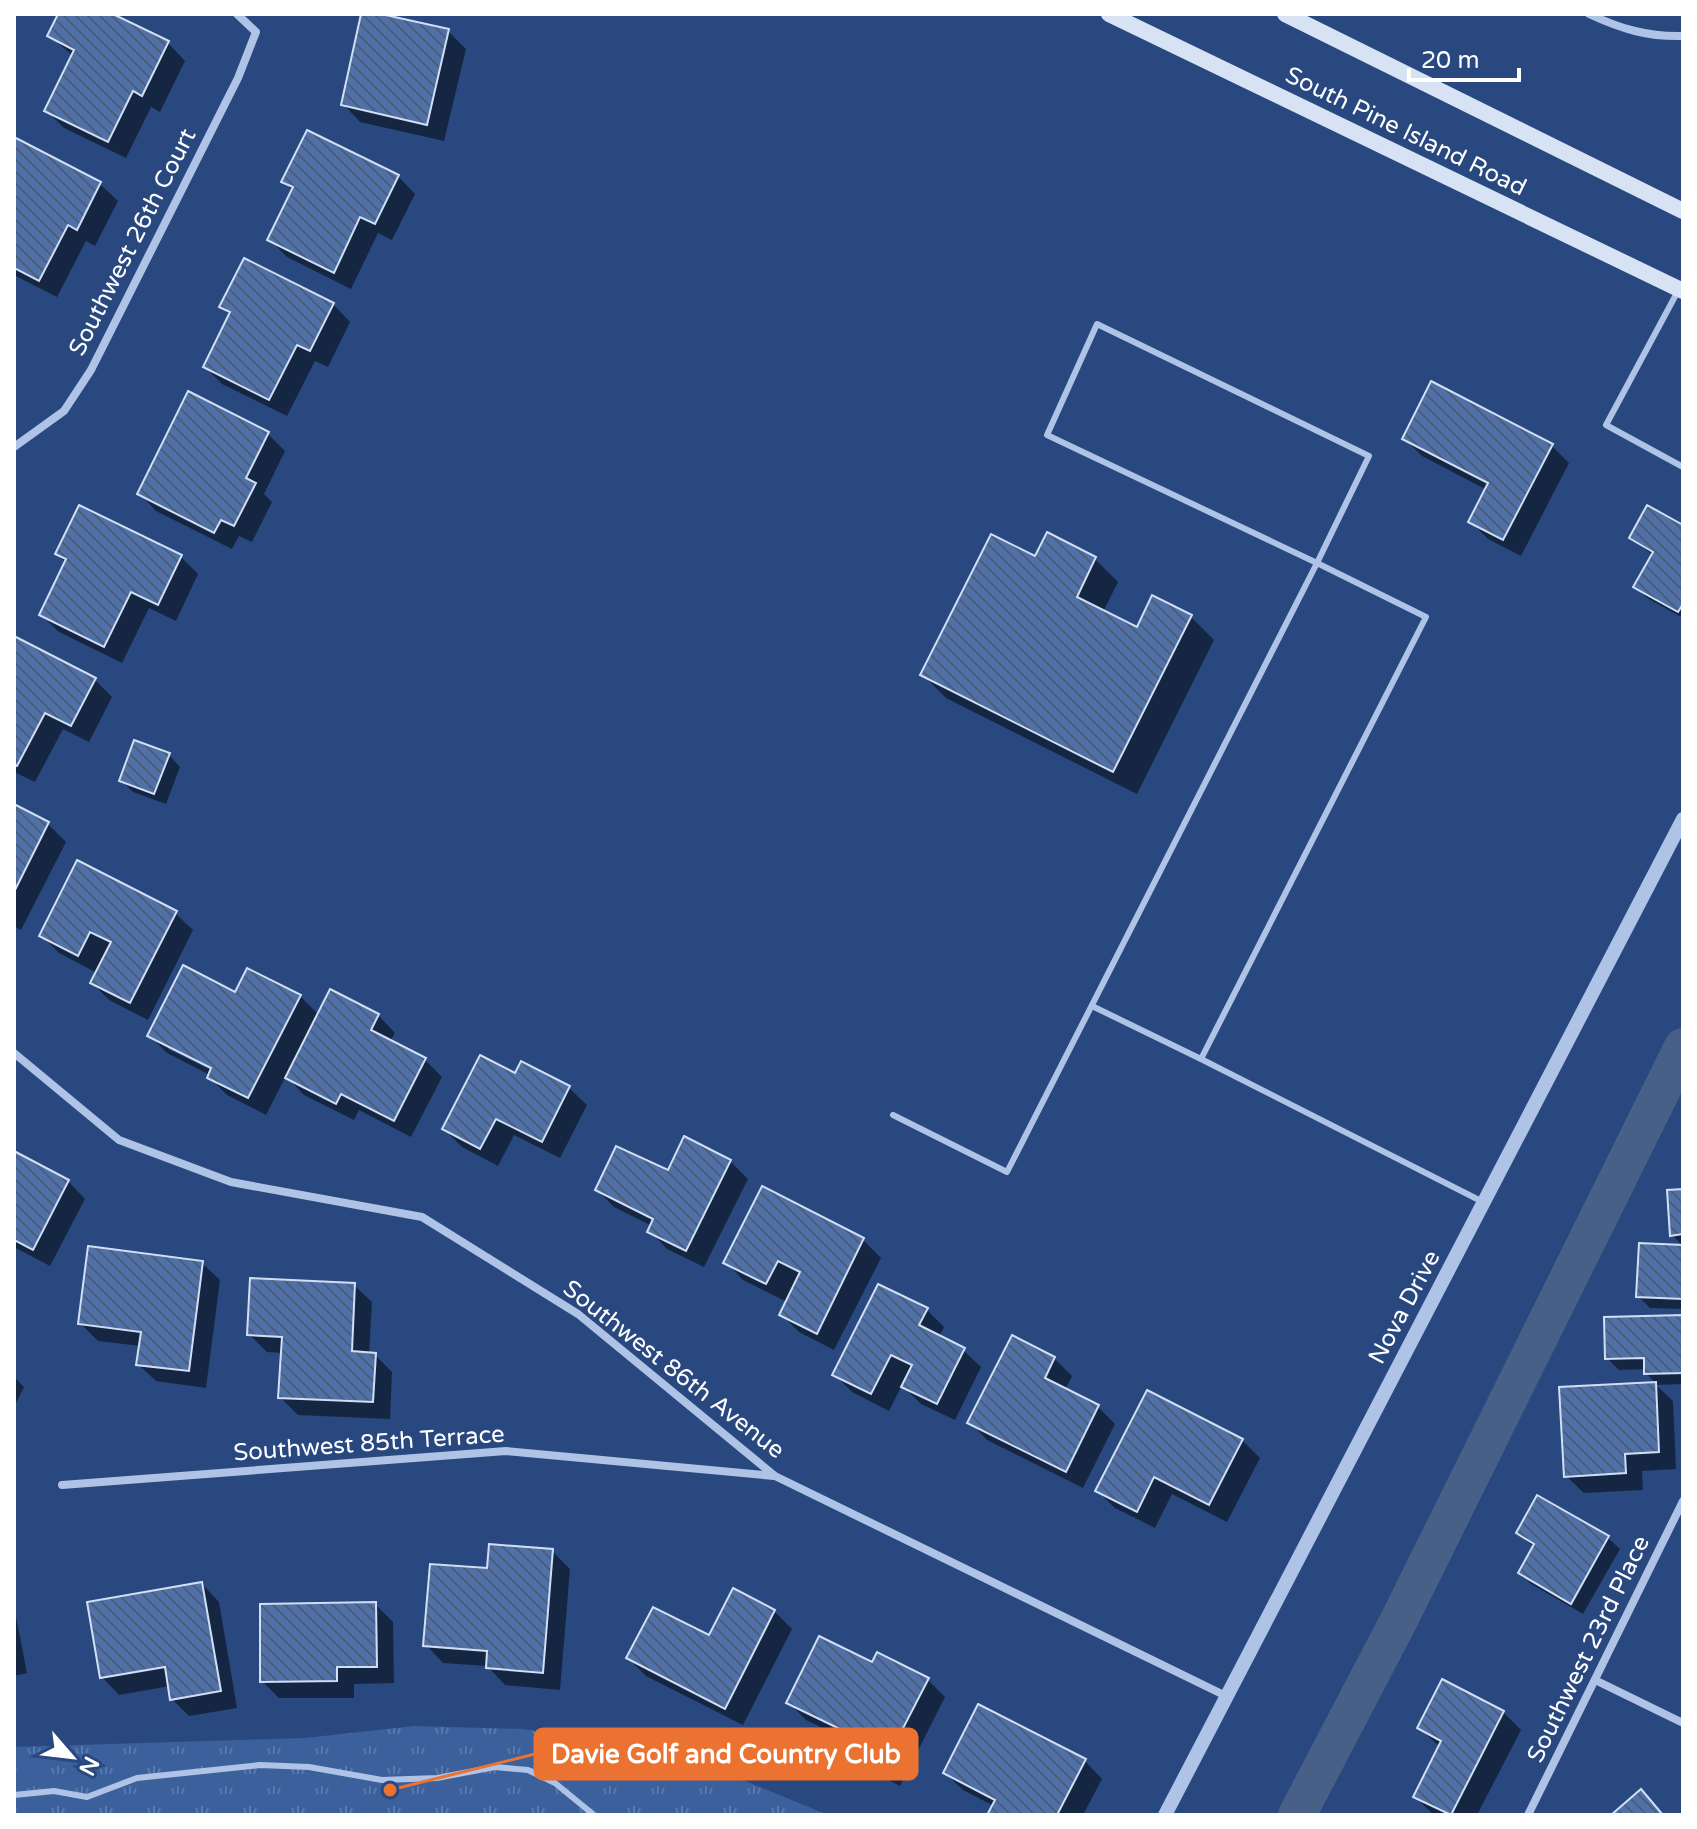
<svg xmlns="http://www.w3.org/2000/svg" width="1697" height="1829" font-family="'Varela Round',sans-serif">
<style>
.grass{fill:url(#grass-tufts)}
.shadow{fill:#0007;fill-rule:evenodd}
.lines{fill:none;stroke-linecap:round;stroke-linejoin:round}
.canal{stroke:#485f87;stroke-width:38}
.building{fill:url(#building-back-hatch);stroke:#d1dff4;stroke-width:2}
.service{stroke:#aec3e5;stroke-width:6}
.minor{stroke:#aec3e5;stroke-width:8}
.tertiary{stroke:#aec3e5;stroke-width:14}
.secondary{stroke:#d7e2f5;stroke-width:16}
.labels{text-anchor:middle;stroke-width:7;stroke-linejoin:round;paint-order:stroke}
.street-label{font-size:24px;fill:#fff;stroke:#28487f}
.leader{fill:none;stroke:#eb7230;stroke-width:3}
.callout-dot{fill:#eb7230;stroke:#28487f;stroke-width:3}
.callout{fill:#eb7230;stroke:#eb7230;stroke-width:3}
.callout-label{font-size:26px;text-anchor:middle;font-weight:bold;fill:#fff}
</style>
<defs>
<pattern id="grass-tufts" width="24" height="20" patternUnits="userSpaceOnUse" patternTransform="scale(2)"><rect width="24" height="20" fill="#3c609c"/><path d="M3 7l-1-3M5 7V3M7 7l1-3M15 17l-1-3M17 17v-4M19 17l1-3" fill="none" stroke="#5978ab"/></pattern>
<pattern id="building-back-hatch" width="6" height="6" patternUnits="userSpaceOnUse" patternTransform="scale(2)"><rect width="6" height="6" fill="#5071a7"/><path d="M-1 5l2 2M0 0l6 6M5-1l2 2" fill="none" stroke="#4e5d75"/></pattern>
</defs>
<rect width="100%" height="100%" fill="#28487f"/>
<polygon class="grass" points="414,1726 523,1729 608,1743 704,1764 828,1815 14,1815 14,1747 305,1738"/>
<g class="shadow">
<polygon points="60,14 108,14 168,43 185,61 160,112 151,107 126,158 64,128 46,110 73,56 50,36"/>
<polygon points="363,14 448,31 466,49 444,141 360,122 343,104"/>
<polygon points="14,139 100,184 118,201 95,246 86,241 57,297 14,275"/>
<polygon points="398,176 415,194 392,240 378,233 351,289 287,257 269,239 293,191 284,181"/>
<polygon points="333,304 350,322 328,367 315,361 287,416 222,384 205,367 230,315 222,306"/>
<polygon points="268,434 285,451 264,494 272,502 252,542 239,536 232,549 156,511 139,493"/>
<polygon points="1404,438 1552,446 1569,463 1521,556 1488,539 1471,522 1487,490 1422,456"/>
<polygon points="1683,528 1683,618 1647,598 1636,587 1654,556 1631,538"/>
<polygon points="1048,535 1095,559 1118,582 1103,612 1138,629 1191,617 1214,640 1137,794 946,698 922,674 1036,559"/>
<polygon points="57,554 181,557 198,574 176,621 149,608 122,663 59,632 41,615 66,563"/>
<polygon points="14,638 95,680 112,697 89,742 63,729 35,782 14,772"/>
<polygon points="169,755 180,767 166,804 133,792 122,781"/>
<polygon points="14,807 48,824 66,842 21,930 14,926"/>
<polygon points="175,913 193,930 148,1020 109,1000 92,983 97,973 59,953 41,935"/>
<path d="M 236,994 L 300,996 L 319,1015 L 378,1015 L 395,1033 L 390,1042 L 424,1059 L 442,1077 L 411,1137 L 359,1110 L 354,1120 L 304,1095 L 286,1076 L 266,1115 L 227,1095 L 209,1077 L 210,1075 L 167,1053 L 150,1036 ZM 168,1044 L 221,1071 L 219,1074 L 168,1049 Z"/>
<polygon points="521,1064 569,1088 587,1105 560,1158 514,1135 498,1166 462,1147 444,1129 516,1076"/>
<polygon points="14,1154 68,1181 85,1199 50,1266 14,1247"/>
<polygon points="730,1161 748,1179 704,1267 667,1249 650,1231 652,1226 614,1207 597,1190"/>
<polygon points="763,1189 863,1240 881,1258 834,1350 799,1332 781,1314 787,1302 743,1280 726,1262"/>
<polygon points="1683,1191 1683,1246 1672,1235"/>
<polygon points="1683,1247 1683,1309 1650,1308 1638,1296"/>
<polygon points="202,1263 220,1280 206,1388 156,1381 138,1364 141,1346 98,1341 80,1323"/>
<polygon points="354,1285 372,1302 369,1354 375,1355 392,1372 390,1419 298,1415 280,1397 283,1353 267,1352 249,1334"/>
<polygon points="927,1310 944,1327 939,1337 963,1350 981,1367 955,1420 921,1404 902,1385 889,1411 852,1392 835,1375"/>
<polygon points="1683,1317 1683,1384 1656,1385 1673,1401 1676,1469 1642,1471 1643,1490 1584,1493 1566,1476 1561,1389 1656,1384 1646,1373 1646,1369 1619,1370 1607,1358"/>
<polygon points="1054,1358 1072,1376 1065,1390 1098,1407 1115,1424 1083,1488 987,1440 970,1422"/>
<polygon points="14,1377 24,1387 14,1407"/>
<polygon points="1148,1392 1242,1440 1260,1458 1227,1522 1172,1494 1155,1528 1115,1508 1097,1491"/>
<polygon points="1538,1498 1608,1538 1620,1549 1583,1614 1531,1584 1520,1573 1534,1547 1518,1533"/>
<polygon points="552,1551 570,1569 560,1690 505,1685 487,1666 443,1663 426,1645 489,1570"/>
<polygon points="202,1584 219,1602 237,1708 189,1716 172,1699 170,1686 119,1695 102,1677"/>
<polygon points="375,1604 393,1622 394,1683 354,1684 354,1698 279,1698 262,1681"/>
<polygon points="14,1607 27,1673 14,1676"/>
<polygon points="774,1611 792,1629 743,1725 646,1676 628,1658 709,1638"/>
<polygon points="873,1665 928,1680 945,1697 900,1786 854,1762 837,1745 841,1737 806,1720 788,1702"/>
<polygon points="1503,1712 1521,1730 1477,1815 1433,1814 1415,1797 1440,1747 1419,1728"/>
<polygon points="1085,1761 1102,1779 1083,1815 989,1815 994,1806 963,1790 945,1773"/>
</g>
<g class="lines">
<polyline class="canal" points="1297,1815 1399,1620 1683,1047"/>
</g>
<g class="building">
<polygon points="58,14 113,14 169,41 142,96 133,91 108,142 44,111 74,50 47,36"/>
<polygon points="361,14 381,14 449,29 427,125 341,105"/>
<polygon points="307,130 399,175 375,224 360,217 334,273 267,240 293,187 281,182"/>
<polygon points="14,137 101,182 77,230 68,225 39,281 14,268"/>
<polygon points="244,258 334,303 310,351 297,345 269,400 203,367 230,312 219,307"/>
<polygon points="1431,381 1553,444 1503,540 1468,522 1488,483 1402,439"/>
<polygon points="188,391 269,432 246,478 256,483 234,526 221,520 214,533 137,494"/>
<polygon points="79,505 182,555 158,605 131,592 104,647 39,615 66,559 55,554"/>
<polygon points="1647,505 1683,525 1683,604 1678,612 1633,587 1653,552 1629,538"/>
<polygon points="1047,532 1096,557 1077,597 1137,627 1152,595 1192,615 1113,772 920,675 991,534 1035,556"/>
<polygon points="14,636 96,678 71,726 45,713 17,766 14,765"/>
<polygon points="134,740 170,753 154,794 119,781"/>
<polygon points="14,804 49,822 14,892"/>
<polygon points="77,860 177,911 130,1003 90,983 111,942 90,932 78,956 39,936"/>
<polygon points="183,965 235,992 247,968 301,995 248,1098 207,1078 211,1068 147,1036"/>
<polygon points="330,989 379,1014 371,1030 426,1058 394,1121 341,1094 336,1104 285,1078"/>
<polygon points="480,1055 515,1073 521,1061 570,1086 542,1142 496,1119 480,1149 442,1129"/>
<polygon points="684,1136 731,1160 686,1251 647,1232 653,1219 595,1190 616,1146 668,1170"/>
<polygon points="14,1151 69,1180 33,1250 14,1240"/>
<polygon points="762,1186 864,1238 817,1334 779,1315 800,1272 778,1261 766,1284 723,1263"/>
<polygon points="1683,1189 1683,1234 1670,1236 1667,1190"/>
<polygon points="1639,1243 1683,1245 1683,1299 1636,1297"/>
<polygon points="88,1246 203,1261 189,1371 136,1365 141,1332 78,1324"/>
<polygon points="250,1278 355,1283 352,1351 376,1353 373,1402 278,1398 282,1337 247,1335"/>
<polygon points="878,1284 928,1308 919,1325 965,1348 937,1404 901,1387 912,1365 891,1355 871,1394 832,1375"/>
<polygon points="1683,1315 1683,1373 1644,1374 1644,1358 1605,1359 1604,1317"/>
<polygon points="1012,1335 1055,1357 1045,1378 1099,1405 1066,1472 967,1423"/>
<polygon points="1656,1382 1659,1452 1625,1454 1626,1473 1564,1477 1559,1387"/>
<polygon points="1147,1390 1243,1439 1209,1505 1154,1477 1137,1512 1095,1491"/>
<polygon points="1537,1495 1609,1536 1571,1604 1518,1573 1534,1544 1516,1533"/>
<polygon points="489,1544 553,1549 543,1673 486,1668 487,1651 423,1646 430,1564 487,1568"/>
<polygon points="202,1582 221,1691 170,1700 165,1667 100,1678 87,1602"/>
<polygon points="733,1588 775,1610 725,1709 626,1658 653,1607 709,1635"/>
<polygon points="376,1602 377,1667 337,1667 337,1681 260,1682 260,1604"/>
<polygon points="819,1636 872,1662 877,1652 929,1678 882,1769 834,1745 842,1730 786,1703"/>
<polygon points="1442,1679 1504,1711 1451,1815 1413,1797 1441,1741 1417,1728"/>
<polygon points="978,1704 1086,1759 1057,1815 987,1815 995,1800 943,1773"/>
<polygon points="1641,1789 1663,1815 1611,1815"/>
</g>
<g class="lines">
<g class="service">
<polyline points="1679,289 1606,425 1683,467"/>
<polygon points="1097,324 1369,456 1317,563 1047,435"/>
<polyline points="1092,1006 1201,1059"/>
<polyline points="893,1115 1007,1172 1317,563 1426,617 1201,1059 1483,1202"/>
<polyline points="14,1795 54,1791 87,1797 137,1778 260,1765 309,1767 382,1780 437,1778 495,1767 528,1770 555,1783 594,1815"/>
</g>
<g class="minor">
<path d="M 1589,14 C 1621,29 1648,37 1683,36"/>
<polyline points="14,447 64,411 91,370 238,78 256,32 237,14"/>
<polyline points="14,1053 119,1140 231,1182 422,1217 578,1314 775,1476 1226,1696"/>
<polyline points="62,1485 506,1451 774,1476"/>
<polyline points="1595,1680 1683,1723"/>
<polyline points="1528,1815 1683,1501"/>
</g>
<polyline class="tertiary" points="1165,1815 1683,819"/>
<g class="secondary">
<polyline points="1109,14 1683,291"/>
<polyline points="1285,14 1683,211"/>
</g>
</g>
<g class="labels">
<g class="street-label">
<text transform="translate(1406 131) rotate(26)" y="8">South Pine Island Road</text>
<text transform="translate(132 242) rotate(-63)" y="8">Southwest 26th Court</text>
<text transform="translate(1404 1307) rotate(-62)" y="8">Nova Drive</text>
<text transform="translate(674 1369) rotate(38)" y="8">Southwest 86th Avenue</text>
<text transform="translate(369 1443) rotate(-4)" y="8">Southwest 85th Terrace</text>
<text transform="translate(1588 1649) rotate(-64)" y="8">Southwest 23rd Place</text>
</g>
</g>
<path class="leader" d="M390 1790L535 1754"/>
<circle class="callout-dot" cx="390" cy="1790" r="8"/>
<rect class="callout" x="535" y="1729" width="382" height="50" rx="8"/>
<g class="callout-label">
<text x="726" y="1763">Davie Golf and Country Club</text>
</g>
<rect width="1697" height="1829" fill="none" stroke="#ffffff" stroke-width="32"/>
<g transform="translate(72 1757) rotate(118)" stroke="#28487f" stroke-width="6" paint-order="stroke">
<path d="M0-6L14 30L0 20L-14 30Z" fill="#ffffff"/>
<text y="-12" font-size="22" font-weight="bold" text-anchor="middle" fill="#ffffff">N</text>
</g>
<path d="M1409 68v12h110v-12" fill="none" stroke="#ffffff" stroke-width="4"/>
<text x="1421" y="68" font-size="24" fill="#ffffff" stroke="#28487f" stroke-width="6" paint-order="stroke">20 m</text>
</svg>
